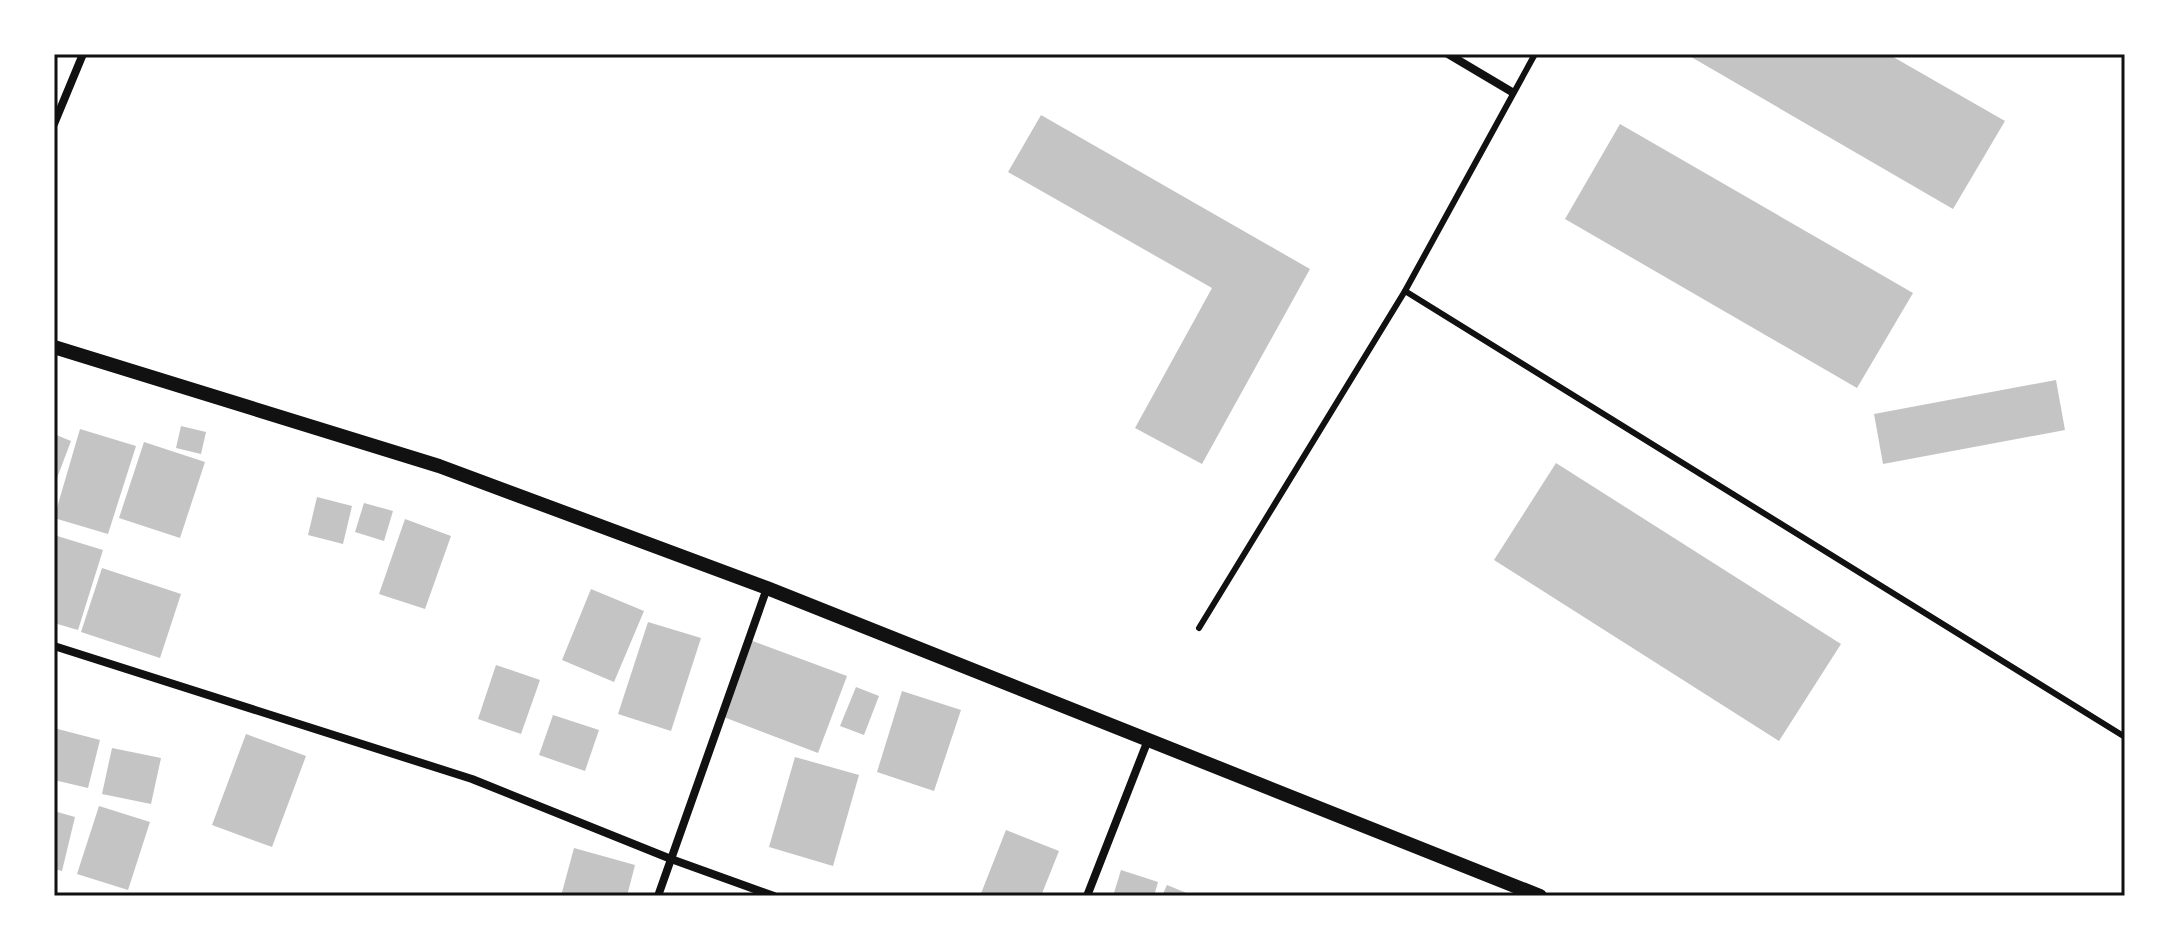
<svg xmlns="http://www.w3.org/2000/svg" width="2179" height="950" font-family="'Zilla Slab',serif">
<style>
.building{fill:#c4c4c4}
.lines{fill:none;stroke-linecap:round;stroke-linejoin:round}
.service{stroke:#111;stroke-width:6}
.minor{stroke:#111;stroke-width:8}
.tertiary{stroke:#111;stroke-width:14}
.neatline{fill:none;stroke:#111;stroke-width:3}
</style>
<rect width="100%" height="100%" fill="#fff"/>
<g class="building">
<polygon points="1686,54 1888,54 2005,121 1953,209"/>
<polygon points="1041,115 1310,269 1202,464 1135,428 1212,288 1008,172"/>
<polygon points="1620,124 1913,293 1857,388 1565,219"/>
<polygon points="2056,380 2065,430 1883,464 1874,414"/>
<polygon points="181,426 206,432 201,454 176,448"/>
<polygon points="80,429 136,446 108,534 54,518"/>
<polygon points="54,434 71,441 54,486"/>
<polygon points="144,442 205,462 180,538 119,518"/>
<polygon points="1556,463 1841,644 1779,741 1494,560"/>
<polygon points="317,497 352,506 343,544 308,535"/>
<polygon points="364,503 393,511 384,541 355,532"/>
<polygon points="405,519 451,536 425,609 379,594"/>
<polygon points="54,535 103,550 78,630 54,623"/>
<polygon points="102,568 181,594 160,658 81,632"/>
<polygon points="591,589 644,611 614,682 562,660"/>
<polygon points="648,622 701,638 671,731 618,714"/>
<polygon points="750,640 847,676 818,753 721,716"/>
<polygon points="496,665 540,680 521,734 478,719"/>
<polygon points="856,687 879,696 864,735 840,726"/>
<polygon points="902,691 961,710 934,791 877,772"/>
<polygon points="553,715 599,730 585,771 539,755"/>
<polygon points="54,728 100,740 88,788 54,780"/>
<polygon points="246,734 306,756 272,847 212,825"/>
<polygon points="112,748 161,758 151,804 102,794"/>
<polygon points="795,757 859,775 833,866 769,847"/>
<polygon points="99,806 150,822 128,890 77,874"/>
<polygon points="54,811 75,817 62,871 54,869"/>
<polygon points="1006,830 1059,851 1041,896 980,896"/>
<polygon points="574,848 635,865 627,896 561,896"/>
<polygon points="1121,870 1158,882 1154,896 1113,896"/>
<polygon points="1167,885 1194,896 1162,896"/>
</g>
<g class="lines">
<g class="service">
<polyline points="1405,291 2125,737"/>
<polyline points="1199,628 1405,291 1535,54"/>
</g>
<g class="minor">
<polyline points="1448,54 1512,92"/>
<polyline points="54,124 83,54"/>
<polyline points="54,646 472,779 671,859 774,896"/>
<polyline points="658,896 767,588"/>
<polyline points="1087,896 1148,740"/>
</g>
<polyline class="tertiary" points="54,347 439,466 767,588 1540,896"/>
</g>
<rect width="2179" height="950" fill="none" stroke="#ffffff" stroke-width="112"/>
<rect x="56" y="56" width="2067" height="838" class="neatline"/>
</svg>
